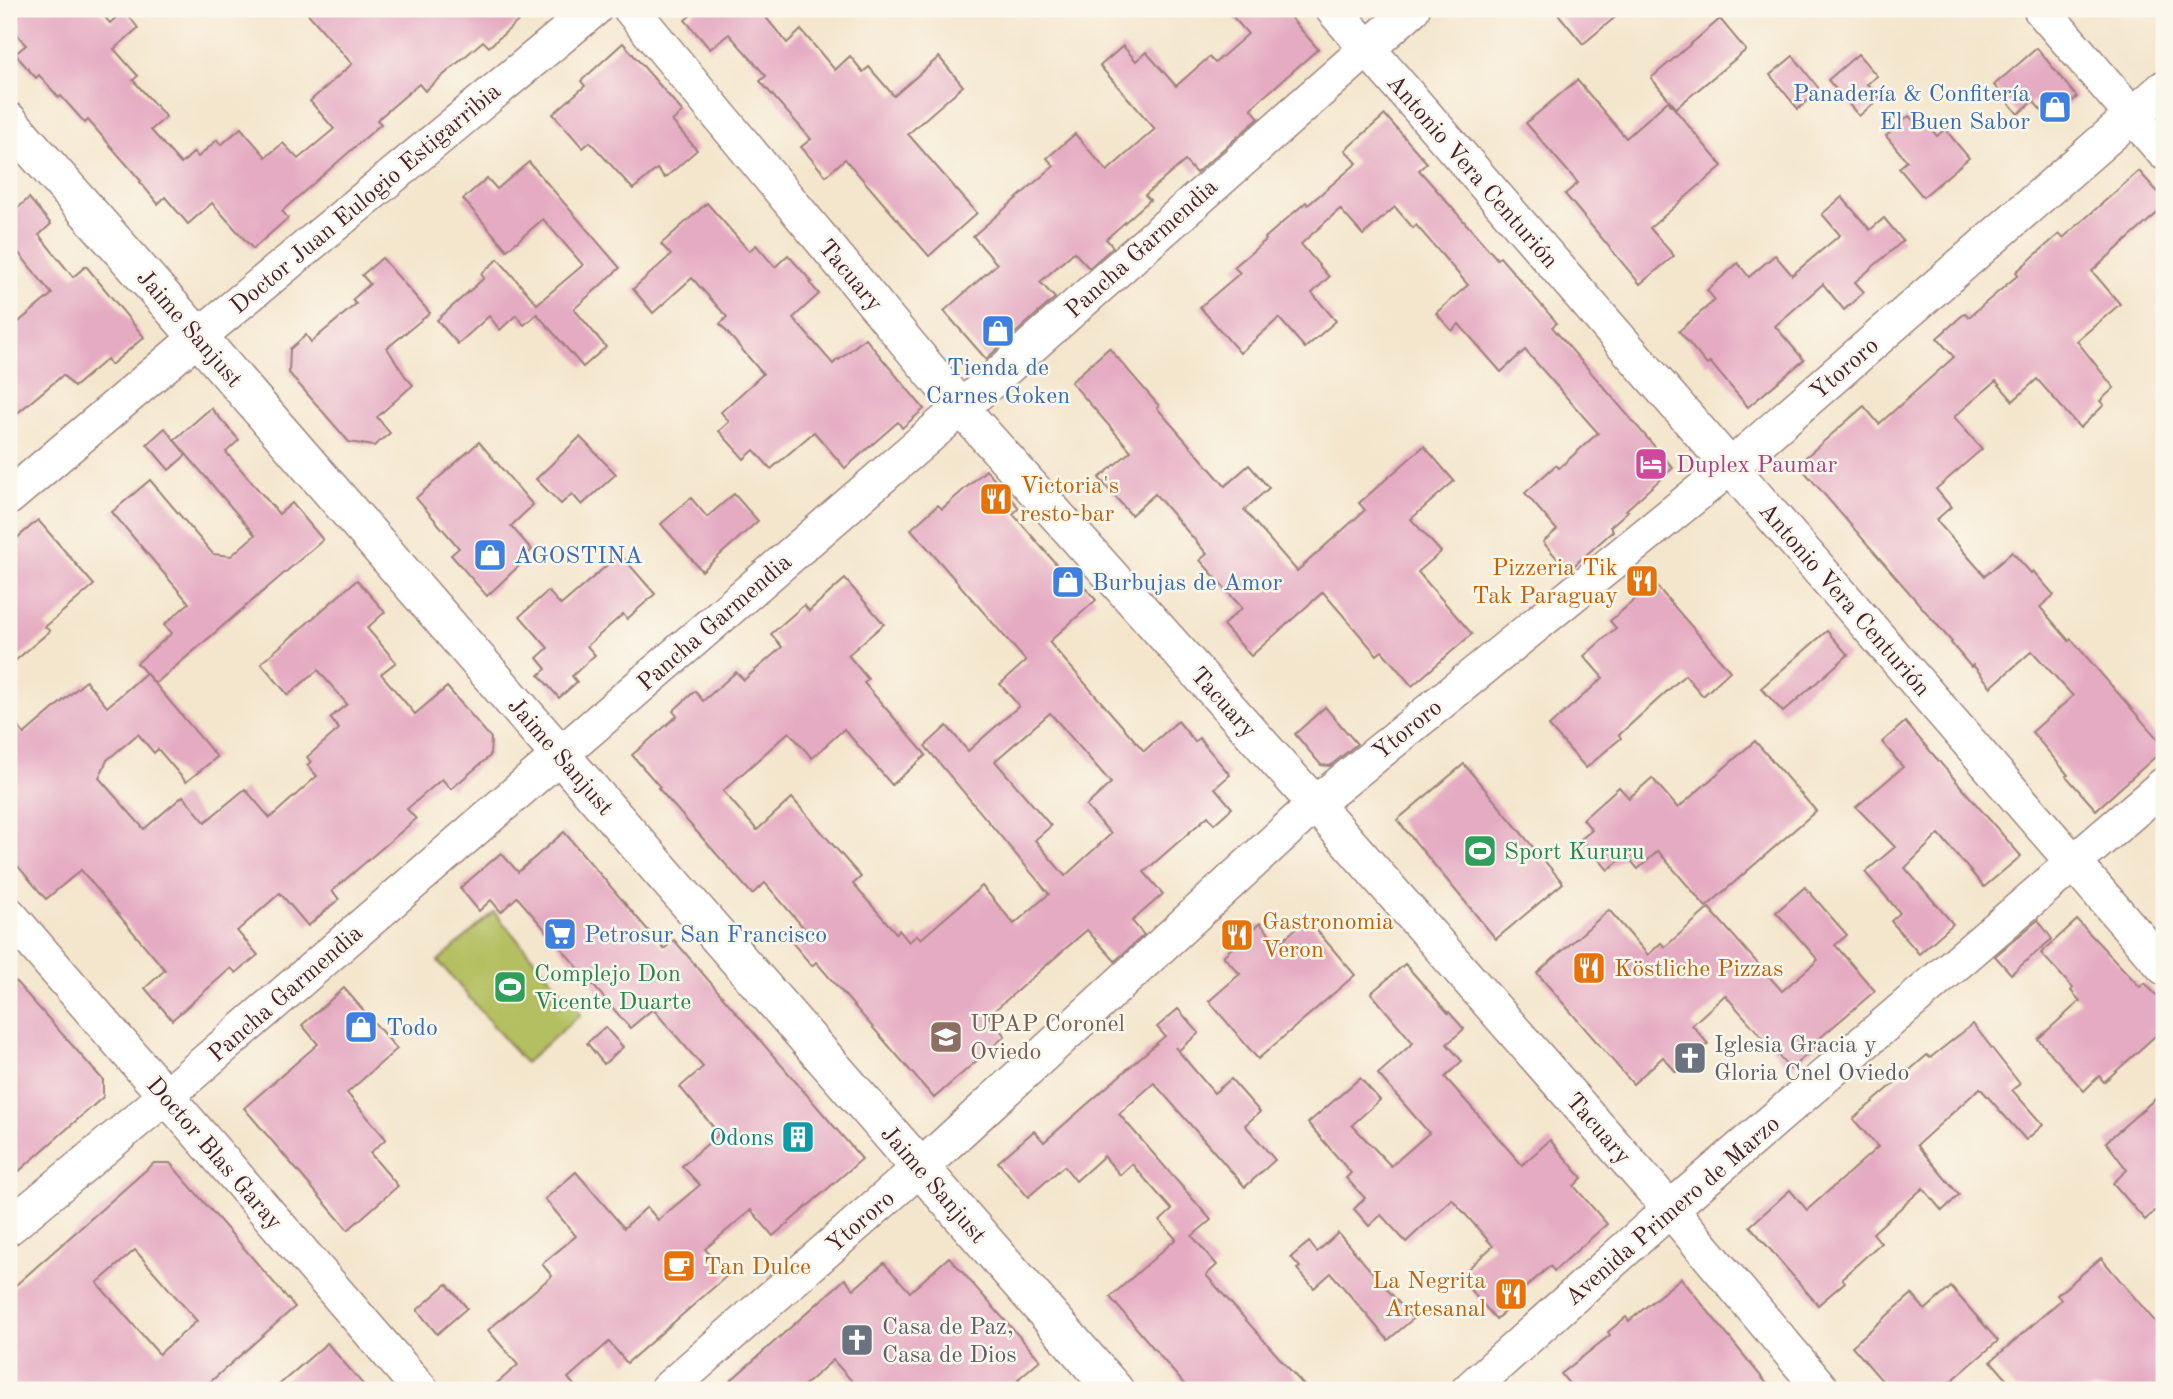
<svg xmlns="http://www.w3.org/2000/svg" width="2173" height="1399" font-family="'Old Standard TT',serif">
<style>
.green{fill:#b3bf61;stroke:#7e6f46;stroke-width:2}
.building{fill:#e5abc2;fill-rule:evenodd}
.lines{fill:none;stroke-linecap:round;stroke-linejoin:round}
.minor-casing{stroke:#9f827c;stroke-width:38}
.secondary-casing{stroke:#9f827c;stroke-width:41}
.minor{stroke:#fff;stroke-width:35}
.secondary{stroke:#fff;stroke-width:38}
.labels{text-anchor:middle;stroke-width:5;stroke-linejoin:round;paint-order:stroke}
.shop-label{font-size:24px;fill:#366cbe;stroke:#fbf7ec;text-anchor:start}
.street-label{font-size:24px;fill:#4a1f2b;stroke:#fbf7ec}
.hotel-label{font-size:24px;fill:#b23c85;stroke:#fbf7ec;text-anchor:start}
.food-label{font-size:24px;fill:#c56008;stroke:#fbf7ec;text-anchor:start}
.leisure-label{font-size:24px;fill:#27864d;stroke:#fbf7ec;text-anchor:start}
.education-label{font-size:24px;fill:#785e54;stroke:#fbf7ec;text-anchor:start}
.worship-label{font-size:24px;fill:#5b616d;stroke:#fbf7ec;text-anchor:start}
.culture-label{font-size:24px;fill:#0d838f;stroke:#fbf7ec;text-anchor:end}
</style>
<rect width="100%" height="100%" fill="#fbf7ec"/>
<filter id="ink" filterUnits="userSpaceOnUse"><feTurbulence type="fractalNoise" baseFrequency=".0143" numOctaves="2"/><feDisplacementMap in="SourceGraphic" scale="14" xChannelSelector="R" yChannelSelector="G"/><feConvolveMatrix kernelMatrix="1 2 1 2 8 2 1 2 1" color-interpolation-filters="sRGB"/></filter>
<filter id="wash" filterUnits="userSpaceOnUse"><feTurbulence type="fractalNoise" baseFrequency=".00686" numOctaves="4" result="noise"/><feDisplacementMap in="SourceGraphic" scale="28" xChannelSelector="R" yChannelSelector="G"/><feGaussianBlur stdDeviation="1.57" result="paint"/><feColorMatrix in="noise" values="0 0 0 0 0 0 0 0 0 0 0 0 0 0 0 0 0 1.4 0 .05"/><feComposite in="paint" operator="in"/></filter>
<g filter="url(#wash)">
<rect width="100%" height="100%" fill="#f4e6cd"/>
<polygon class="green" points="494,912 581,1014 525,1063 438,961"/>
<g id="blocks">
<g class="building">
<polygon points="9,9 98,9 110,23 124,10 138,28 114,49 138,76 133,80 166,117 151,130 181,164 194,152 198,157 217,140 221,145 241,128 266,157 283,143 298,159 334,129 310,101 352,64 304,9 532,9 489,47 483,41 425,91 419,84 377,120 381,124 282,211 288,218 253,249 212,203 188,224 165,197 158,204 140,182 141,181 88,120 85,123 61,96 59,98 39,75 36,78 15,54 26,45 9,25"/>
<polygon points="698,9 759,9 787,43 801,30 835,70 850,56 863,72 869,67 894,96 939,57 963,86 908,134 977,213 929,256 845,159 826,176 801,147 811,139 760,81 766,76 729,34 710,49 685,20"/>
<polygon points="1226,9 1283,9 1318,49 1251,108 1259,118 1196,173 1185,161 1145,195 1150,200 1106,239 1113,247 1089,268 1074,252 1040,282 1055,298 986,359 944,311 997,264 973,236 1054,166 1047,158 1075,134 1107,171 1155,129 1100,66 1123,46 1136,61 1146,52 1176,86 1209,57 1215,63 1248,34"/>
<polygon points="1554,9 1625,9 1583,44"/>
<polygon points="1720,19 1746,50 1676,108 1651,78"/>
<polygon points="623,43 683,112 672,121 697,150 665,178 657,169 633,189 590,142 583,148 553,114 585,86 581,81"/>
<polygon points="2037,48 2077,97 2050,120 2033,101 2018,114 1994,85"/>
<polygon points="1858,54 1877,76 1867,84 1880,98 1859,116 1828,80"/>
<polygon points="1793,56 1820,90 1798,109 1770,75"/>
<polygon points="1577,80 1626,138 1668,101 1722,166 1650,228 1674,256 1640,284 1565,194 1578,183 1526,123"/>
<polygon points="1385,115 1427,163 1419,170 1497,259 1500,257 1557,323 1552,327 1673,468 1626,510 1628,511 1610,527 1613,531 1568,571 1543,542 1557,530 1525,493 1556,465 1559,468 1598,433 1525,350 1501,372 1459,324 1452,331 1436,313 1468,285 1416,225 1413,228 1395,207 1363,235 1340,209 1301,244 1329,277 1312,293 1336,321 1305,348 1279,318 1240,353 1200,307 1240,273 1234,267 1266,240 1265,238 1306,202 1308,205 1357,163 1345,150"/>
<polygon points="1909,116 1917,125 1924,120 1937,136 1945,129 1969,158 1923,197 1899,168 1907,161 1886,136"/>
<polygon points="529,162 620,268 574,309 606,347 583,367 537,314 524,325 516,315 500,330 489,316 458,344 437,320 484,278 481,274 498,259 537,304 583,265 543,219 507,250 463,199 487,178 497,189"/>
<polygon points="2139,171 2164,199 2164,207 2092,271 2120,304 2077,341 2114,388 2100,401 2104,405 2080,428 2037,379 2013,401 1996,381 1954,417 1982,449 1936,489 1951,507 1936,520 1985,576 2012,552 2031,573 2033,571 2054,595 2040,607 2069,641 2071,639 2164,746 2164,749 2096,810 2066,776 2068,775 2032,732 2073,696 2032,651 1991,687 1973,665 1971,667 1951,643 1952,642 1798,464 1864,406 1879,424 1954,357 1937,338 1965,313 1969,317 2018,275 2016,272 2059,234 2063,238"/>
<polygon points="1842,197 1870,230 1884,218 1903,241 1855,282 1864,292 1844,310 1823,284 1775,326 1804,360 1748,407 1710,362 1707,365 1679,331 1715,300 1707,290 1738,263 1749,277 1775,255 1792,275 1840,235 1822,214"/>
<polygon points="29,198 51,224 39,235 73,277 86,266 144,337 111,365 107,359 74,387 63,375 9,420 9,330 52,294 9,241 9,216"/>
<polygon points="707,203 749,251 756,245 775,267 788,255 812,282 810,283 819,294 793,318 833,364 838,359 839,360 865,338 924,409 902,428 898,422 845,468 814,432 771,469 754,450 744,459 719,431 729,422 721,412 763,374 720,324 727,317 692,278 653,313 633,289 671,255 661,244"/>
<polygon points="382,258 430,313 387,348 405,376 413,385 377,417 390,433 374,446 349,442 289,373 290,349 306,335 311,342 356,304 352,300 370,284 362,275"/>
<polygon points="1109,348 1159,406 1157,408 1225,486 1249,465 1269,488 1244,510 1297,571 1365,510 1359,503 1424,446 1454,481 1411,519 1441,552 1418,572 1472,634 1412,686 1382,651 1377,655 1323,592 1251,656 1223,625 1242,608 1200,560 1207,554 1155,494 1131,515 1099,478 1131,451 1071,382"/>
<polygon points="211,408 239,440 226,452 279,514 292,503 323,540 155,684 137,663 172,633 164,625 189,603 112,512 150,480 213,554 231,556 255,535 174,440"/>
<polygon points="165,428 186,455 169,470 147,444"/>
<polygon points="580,437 616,474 582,505 572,494 561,504 536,479"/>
<polygon points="479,442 533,505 511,526 532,550 520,560 522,563 487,596 451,555 459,548 416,498"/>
<path d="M 986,470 L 1019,508 L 1013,514 L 1076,587 L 1081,583 L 1096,600 L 1049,642 L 1144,751 L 1178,721 L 1195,742 L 1199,738 L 1230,775 L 1215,788 L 1232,808 L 1214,824 L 1208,816 L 1144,872 L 1163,894 L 1132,921 L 1144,935 L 1115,961 L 1087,930 L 988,1016 L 1005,1036 L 934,1098 L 816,962 L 812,966 L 790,940 L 803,927 L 765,883 L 752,894 L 658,788 L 660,787 L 632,755 L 677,716 L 673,711 L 695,691 L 703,701 L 736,672 L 744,680 L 782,647 L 771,634 L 804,605 L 809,611 L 845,579 L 884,624 L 848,655 L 868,679 L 864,683 L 926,755 L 892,785 L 844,729 L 812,758 L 789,732 L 723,791 L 757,830 L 792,798 L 861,877 L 853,884 L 896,933 L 899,930 L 909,942 L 917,935 L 921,939 L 982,886 L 1014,924 L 1049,894 L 925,746 L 947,726 L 968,751 L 1019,706 L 1000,684 L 1026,661 L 911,529 L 938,505 L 942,509 ZM 1050,713 L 1111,783 L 1086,806 L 1111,834 L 1065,876 L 1035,840 L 1051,826 L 995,761 Z"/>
<polygon points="734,494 758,521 702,571 661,524 691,498 707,517"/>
<polygon points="38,520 94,585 45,627 50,631 9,666 9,545"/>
<polygon points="620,554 655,594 627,619 623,614 587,646 595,655 572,676 577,682 559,698 539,675 546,669 537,658 548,648 520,616 548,591 561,605"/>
<polygon points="357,580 385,612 367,628 396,662 381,674 415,714 447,687 491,738 490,756 451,789 442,779 407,809 416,819 332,891 339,899 308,926 280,893 237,931 258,955 236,973 231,968 172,1020 145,988 165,970 81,870 46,899 9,856 9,716 24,734 86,681 107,707 146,673 217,757 186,782 158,749 154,753 138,734 107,760 99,778 144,829 183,796 205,822 245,789 270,818 317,776 307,765 311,762 307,757 339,729 330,718 347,704 318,670 288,695 261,663"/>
<polygon points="1654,583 1730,671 1703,696 1685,675 1619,735 1621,738 1586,768 1549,726 1603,678 1584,656 1616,628 1610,621"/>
<polygon points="1827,631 1848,655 1783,712 1761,688"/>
<polygon points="1325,707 1357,744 1330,766 1321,765 1295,734"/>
<polygon points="1905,722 2021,856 1984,887 1939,834 1905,868 1953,924 1919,954 1891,921 1900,913 1865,872 1895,847 1856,807 1903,767 1882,742"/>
<polygon points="1755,741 1816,811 1706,907 1658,851 1638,869 1626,855 1608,870 1581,839 1592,830 1583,819 1619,787 1629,798 1652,778 1678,808"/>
<polygon points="1464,764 1563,883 1496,939 1397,820"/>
<polygon points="564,832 664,949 674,940 862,1159 773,1236 751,1210 705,1249 728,1275 627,1363 609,1342 568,1378 578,1390 489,1390 518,1365 488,1330 552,1276 542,1264 576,1236 545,1199 576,1172 624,1228 647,1207 658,1220 700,1185 682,1166 719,1134 680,1087 703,1067 653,1009 630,1028 517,897 501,912 491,900 479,911 460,888 501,853 518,872"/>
<polygon points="1805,887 1847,935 1835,945 1875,991 1821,1037 1824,1040 1790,1069 1725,995 1692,1025 1708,1044 1676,1072 1663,1057 1633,1084 1537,973 1609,910 1648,955 1661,943 1665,947 1709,908 1782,991 1818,960 1776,912"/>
<polygon points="1307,919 1355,975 1258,1059 1209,1001 1240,974 1223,956 1260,923 1278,944"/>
<polygon points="2038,920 2052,939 2011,974 1995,956"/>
<polygon points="2077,920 2140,987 2145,983 2164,1004 2164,1028 2104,1082 2099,1076 2084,1091 2038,1039 2080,1001 2071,991 2073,988 2041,953"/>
<polygon points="1405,964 1448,1013 1449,1012 1464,1029 1447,1044 1462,1061 1445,1077 1522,1165 1550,1140 1582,1178 1574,1186 1607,1224 1554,1271 1550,1266 1515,1297 1518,1300 1496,1319 1459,1277 1493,1246 1452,1199 1406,1242 1381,1215 1369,1226 1354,1209 1365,1198 1346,1178 1351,1173 1308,1123 1360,1078 1380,1100 1352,1125 1391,1166 1429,1133 1378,1074 1413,1043 1371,993"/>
<polygon points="9,974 103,1080 103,1097 9,1180"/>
<polygon points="344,988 397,1049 347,1093 386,1139 370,1153 398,1186 348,1230 244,1108 318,1044 302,1025"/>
<polygon points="1178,1009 1199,1033 1178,1051 1175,1047 1214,1093 1231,1079 1260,1112 1245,1125 1275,1160 1245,1187 1154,1083 1119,1114 1211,1220 1192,1236 1217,1265 1206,1275 1308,1390 1189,1390 1110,1297 1176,1239 1160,1221 1172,1210 1132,1164 1120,1175 1104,1156 1076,1181 1064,1166 1028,1197 998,1162 1034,1131 1044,1142 1165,1036 1157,1027"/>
<polygon points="1973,1024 2020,1084 2012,1090 2043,1125 2026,1140 1980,1088 1917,1145 1959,1195 1942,1211 1923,1188 1873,1233 1881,1243 1842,1278 1845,1282 1818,1305 1750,1226 1790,1190 1807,1210 1878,1147 1853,1119 1927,1055 1930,1058"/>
<polygon points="605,1027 623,1047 604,1064 587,1043"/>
<polygon points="2164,1091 2164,1203 2145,1220 2113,1183 2127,1170 2106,1142"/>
<path d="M 154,1163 L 170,1163 L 295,1307 L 201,1390 L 9,1390 L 9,1291 ZM 135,1250 L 197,1321 L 159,1354 L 97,1283 Z"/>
<polygon points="1338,1233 1413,1319 1388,1340 1331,1273 1314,1288 1297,1269 1300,1267 1291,1257 1309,1242 1317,1252"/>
<polygon points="949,1257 1040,1360 1018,1379 1028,1390 860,1390 833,1360 799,1390 720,1390 845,1279 854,1289 884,1263 910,1292"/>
<polygon points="2101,1258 2164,1332 2164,1390 2016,1390 1991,1361 2061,1300 2057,1295"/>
<polygon points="1681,1278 1772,1390 1574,1390 1561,1374 1610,1335 1608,1332 1626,1317 1629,1321"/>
<polygon points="447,1284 467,1308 437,1334 417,1310"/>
<polygon points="1951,1287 1998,1341 1941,1390 1890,1390 1852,1346 1912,1294 1925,1310"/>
<polygon points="327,1343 368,1390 273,1390"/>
</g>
</g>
</g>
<g filter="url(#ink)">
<use href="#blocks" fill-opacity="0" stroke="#9f827c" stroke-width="2"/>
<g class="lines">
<defs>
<g id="minor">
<polyline points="631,9 961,408 1315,804 1670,1209 1822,1390"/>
<polyline points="1333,9 2164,967"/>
<polyline points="2041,9 2164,152"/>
<polyline points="9,497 198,337 594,9"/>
<polyline points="9,915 421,1390"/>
<polyline points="9,1227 166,1096 961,408 1412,9"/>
<polyline points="667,1390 920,1168 1315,804 1730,467 2164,88"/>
<polyline points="1469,1390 1670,1209 2164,785"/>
</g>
<polyline id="secondary" points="9,122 198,337 560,755 1114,1390"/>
</defs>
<use href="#minor" class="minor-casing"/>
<use href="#secondary" class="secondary-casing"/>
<use href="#minor" class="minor"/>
<use href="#secondary" class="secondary"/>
</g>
</g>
<defs>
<symbol id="shop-square" viewBox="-11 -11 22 22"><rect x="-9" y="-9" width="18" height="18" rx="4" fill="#3f7fe0" stroke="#fbf7ec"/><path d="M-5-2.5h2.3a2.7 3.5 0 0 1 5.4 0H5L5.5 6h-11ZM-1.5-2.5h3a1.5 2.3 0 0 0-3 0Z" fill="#fff"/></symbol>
<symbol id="hotel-square" viewBox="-11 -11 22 22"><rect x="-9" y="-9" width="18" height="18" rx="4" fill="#d1479c" stroke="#fbf7ec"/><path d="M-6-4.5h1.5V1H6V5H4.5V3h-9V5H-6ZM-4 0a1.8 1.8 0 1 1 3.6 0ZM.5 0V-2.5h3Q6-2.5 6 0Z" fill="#fff"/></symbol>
<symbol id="restaurant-square" viewBox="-11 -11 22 22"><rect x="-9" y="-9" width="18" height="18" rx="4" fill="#e8710a" stroke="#fbf7ec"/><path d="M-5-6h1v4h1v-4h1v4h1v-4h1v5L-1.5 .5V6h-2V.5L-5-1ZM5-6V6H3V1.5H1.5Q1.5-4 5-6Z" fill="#fff"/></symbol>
<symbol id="stadium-square" viewBox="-11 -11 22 22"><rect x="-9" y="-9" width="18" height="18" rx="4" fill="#2e9e5b" stroke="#fbf7ec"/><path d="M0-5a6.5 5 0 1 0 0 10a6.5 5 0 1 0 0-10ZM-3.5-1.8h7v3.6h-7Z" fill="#fff"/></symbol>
<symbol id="supermarket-square" viewBox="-11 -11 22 22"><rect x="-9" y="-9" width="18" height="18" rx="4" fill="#3f7fe0" stroke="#fbf7ec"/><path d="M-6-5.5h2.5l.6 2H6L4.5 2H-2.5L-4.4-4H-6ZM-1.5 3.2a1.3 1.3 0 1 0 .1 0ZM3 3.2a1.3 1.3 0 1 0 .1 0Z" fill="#fff"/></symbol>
<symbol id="university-square" viewBox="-11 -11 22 22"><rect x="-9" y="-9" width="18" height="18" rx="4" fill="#8d6e63" stroke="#fbf7ec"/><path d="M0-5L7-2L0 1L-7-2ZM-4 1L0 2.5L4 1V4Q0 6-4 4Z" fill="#fff"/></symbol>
<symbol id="church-square" viewBox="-11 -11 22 22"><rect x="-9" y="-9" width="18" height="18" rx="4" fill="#6b7280" stroke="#fbf7ec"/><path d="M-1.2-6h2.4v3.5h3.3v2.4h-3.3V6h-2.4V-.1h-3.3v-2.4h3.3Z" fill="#fff"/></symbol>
<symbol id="building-square" viewBox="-11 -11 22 22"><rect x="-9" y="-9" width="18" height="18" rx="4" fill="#0f9aa8" stroke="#fbf7ec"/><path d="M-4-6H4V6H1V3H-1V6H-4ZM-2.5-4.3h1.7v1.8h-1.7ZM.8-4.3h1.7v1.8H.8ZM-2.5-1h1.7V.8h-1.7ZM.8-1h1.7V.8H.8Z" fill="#fff"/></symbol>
<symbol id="cafe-square" viewBox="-11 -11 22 22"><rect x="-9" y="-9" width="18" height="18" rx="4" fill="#e8710a" stroke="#fbf7ec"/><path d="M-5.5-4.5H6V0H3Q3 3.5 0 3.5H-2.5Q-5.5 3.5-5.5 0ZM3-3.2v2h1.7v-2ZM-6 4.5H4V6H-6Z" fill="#fff"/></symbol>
</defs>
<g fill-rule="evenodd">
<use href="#shop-square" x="2036" y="88" width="38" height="38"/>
<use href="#shop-square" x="979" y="312" width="38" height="38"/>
<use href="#hotel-square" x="1632" y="445" width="38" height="38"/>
<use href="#restaurant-square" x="977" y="480" width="38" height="38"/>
<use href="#shop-square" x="471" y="536" width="38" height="38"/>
<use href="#restaurant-square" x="1623" y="562" width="38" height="38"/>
<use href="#shop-square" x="1049" y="563" width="38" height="38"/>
<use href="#stadium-square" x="1461" y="832" width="38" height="38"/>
<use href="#supermarket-square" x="541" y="915" width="38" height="38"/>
<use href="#restaurant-square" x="1218" y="916" width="38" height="38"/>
<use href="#restaurant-square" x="1570" y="949" width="38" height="38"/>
<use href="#stadium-square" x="491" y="968" width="38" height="38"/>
<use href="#shop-square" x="342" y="1008" width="38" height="38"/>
<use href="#university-square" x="927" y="1018" width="38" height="38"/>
<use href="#church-square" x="1671" y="1039" width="38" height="38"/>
<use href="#building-square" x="779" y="1118" width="38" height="38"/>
<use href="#cafe-square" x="660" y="1247" width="38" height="38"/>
<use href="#restaurant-square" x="1492" y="1275" width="38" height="38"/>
<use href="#church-square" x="838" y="1321" width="38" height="38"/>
</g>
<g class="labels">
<g class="shop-label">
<text x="2030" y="101" text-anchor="end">Panadería &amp; Confitería<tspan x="2030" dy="28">El Buen Sabor</tspan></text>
<text x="998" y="375" text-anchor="middle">Tienda de<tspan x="998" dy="28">Carnes Goken</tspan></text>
<text x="514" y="563">AGOSTINA</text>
<text x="1092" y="590">Burbujas de Amor</text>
<text x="584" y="942">Petrosur San Francisco</text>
<text x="386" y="1035">Todo</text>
</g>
<g class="street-label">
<text transform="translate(1473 171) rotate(49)" y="8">Antonio Vera Centurión</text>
<text transform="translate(365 198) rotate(-40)" y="8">Doctor Juan Eulogio Estigarribia</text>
<text transform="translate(1141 248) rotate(-42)" y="8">Pancha Garmendia</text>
<text transform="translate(851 275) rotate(50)" y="8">Tacuary</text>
<text transform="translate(190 328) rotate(49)" y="8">Jaime Sanjust</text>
<text transform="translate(1844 368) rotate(-41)" y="8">Ytororo</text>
<text transform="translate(1845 599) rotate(49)" y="8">Antonio Vera Centurión</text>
<text transform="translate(714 622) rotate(-41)" y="8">Pancha Garmendia</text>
<text transform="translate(1224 702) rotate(48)" y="8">Tacuary</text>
<text transform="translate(1407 729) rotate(-39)" y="8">Ytororo</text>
<text transform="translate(561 756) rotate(49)" y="8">Jaime Sanjust</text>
<text transform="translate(285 993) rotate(-41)" y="8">Pancha Garmendia</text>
<text transform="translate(1599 1128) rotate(49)" y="8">Tacuary</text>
<text transform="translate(215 1153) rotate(49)" y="8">Doctor Blas Garay</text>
<text transform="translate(934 1184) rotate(49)" y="8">Jaime Sanjust</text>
<text transform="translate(1672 1210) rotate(-41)" y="8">Avenida Primero de Marzo</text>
<text transform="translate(860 1221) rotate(-41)" y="8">Ytororo</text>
</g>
<g class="hotel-label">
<text x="1676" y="472">Duplex Paumar</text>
</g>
<g class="food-label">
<text x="1020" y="493">Victoria's<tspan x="1020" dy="28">resto-bar</tspan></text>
<text x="1618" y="575" text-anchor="end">Pizzeria Tik<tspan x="1618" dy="28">Tak Paraguay</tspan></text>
<text x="1262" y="929">Gastronomia<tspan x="1262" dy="28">Veron</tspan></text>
<text x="1614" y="976">Köstliche Pizzas</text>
<text x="704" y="1274">Tan Dulce</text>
<text x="1486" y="1288" text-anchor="end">La Negrita<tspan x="1486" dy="28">Artesanal</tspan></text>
</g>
<g class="leisure-label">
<text x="1504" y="859">Sport Kururu</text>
<text x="534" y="981">Complejo Don<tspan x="534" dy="28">Vicente Duarte</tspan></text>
</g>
<g class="education-label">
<text x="970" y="1031">UPAP Coronel<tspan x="970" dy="28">Oviedo</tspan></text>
</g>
<g class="worship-label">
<text x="1714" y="1052">Iglesia Gracia y<tspan x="1714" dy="28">Gloria Cnel Oviedo</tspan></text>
<text x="882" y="1334">Casa de Paz,<tspan x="882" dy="28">Casa de Dios</tspan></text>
</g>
<g class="culture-label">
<text x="774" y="1145">Odons</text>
</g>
</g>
<rect width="2173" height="1399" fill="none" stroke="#fbf7ec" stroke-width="35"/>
</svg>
